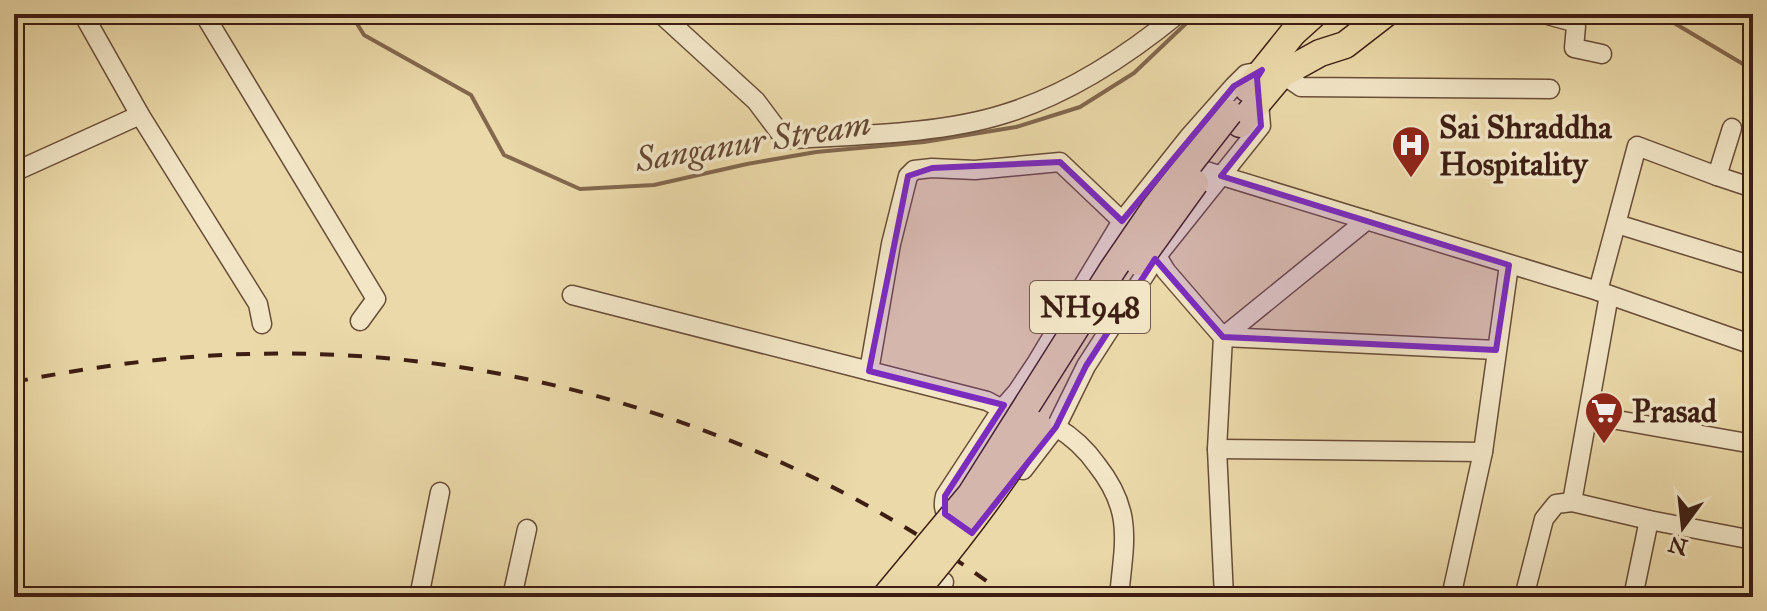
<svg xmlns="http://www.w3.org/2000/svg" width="1767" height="611" font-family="'IM FELL Great Primer',serif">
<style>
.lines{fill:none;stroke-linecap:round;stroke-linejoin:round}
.stream{stroke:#82684e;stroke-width:4}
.minor-casing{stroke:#684d38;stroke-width:21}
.highway-casing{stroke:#3c1e13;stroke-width:29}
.minor{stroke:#f2e6c7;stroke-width:18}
.highway{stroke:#ebd9a9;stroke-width:26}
.rail{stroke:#3c1e13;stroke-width:4;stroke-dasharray:14 14;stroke-linecap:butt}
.highway-bridge-casing{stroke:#3c1e13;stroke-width:29;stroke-linecap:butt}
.highway-bridge{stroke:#ebd9a9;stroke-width:26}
.marked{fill:#7b2cbf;fill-opacity:0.2;stroke:#7b2cbf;stroke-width:6;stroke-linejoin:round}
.labels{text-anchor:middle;stroke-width:7;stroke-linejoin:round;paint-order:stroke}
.shield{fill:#f2e6c7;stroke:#735a49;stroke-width:2}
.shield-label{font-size:30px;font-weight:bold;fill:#3c1e13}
.poi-label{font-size:32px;font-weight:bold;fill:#3c1e13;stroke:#f2e6c7;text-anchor:start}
.water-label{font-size:34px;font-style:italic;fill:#654936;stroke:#f2e6c7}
</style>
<rect width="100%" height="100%" fill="#ebd9a9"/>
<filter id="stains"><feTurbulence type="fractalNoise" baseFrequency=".0025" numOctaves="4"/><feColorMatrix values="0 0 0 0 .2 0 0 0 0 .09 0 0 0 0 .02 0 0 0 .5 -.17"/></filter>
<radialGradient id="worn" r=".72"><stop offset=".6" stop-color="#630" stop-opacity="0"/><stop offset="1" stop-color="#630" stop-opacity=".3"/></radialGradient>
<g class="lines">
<g class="stream">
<polyline points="351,14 364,35 471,95 504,155 580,189 654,185 747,164 816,152 924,142 1016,127 1080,107 1134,73 1196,14"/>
<polyline points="1659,14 1753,70"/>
</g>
<defs>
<g id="minor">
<polyline points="83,14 140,115 258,304 262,324"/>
<polyline points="204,14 376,299 360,321"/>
<path d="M 661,14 L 756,101 L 783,137 L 792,139 C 858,135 941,134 1004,114 C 1067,95 1128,55 1178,14"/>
<polyline points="1544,14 1573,22 1576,26 1574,48 1602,54"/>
<polyline points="1282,74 1301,87 1550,89"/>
<polyline points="1732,128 1717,176 1753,188"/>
<polyline points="1180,163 1598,291 1753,345"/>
<polyline points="14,172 140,115"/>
<polyline points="1617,224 1753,266"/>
<polyline points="1157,256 1166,271 1223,337 1217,449 1224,597"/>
<polyline points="1598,291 1637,146 1717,176"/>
<polyline points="572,295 987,401 1002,409"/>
<polyline points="1223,337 1496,350"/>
<polyline points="1223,337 1367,220"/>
<polyline points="869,371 891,244 908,176 914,170 932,168 975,170 1060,162 1122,221"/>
<polyline points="1589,415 1753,444"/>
<path d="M 1056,427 C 1073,437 1085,448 1097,465 C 1134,512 1124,542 1119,597"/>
<polyline points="1217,449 1483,452"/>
<polyline points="1023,470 1056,427 1086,366 1157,256 1261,126 1259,103"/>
<polyline points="1572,502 1609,295"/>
<path d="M 959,524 C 947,515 941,512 945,496 L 1002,409 L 1017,392 L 1037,362 L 1122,221 L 1188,138 L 1234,86 L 1246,74 L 1256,72"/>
<polyline points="419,597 440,492"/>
<polyline points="512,597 527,529"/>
<polyline points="931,597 944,582"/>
<polyline points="1451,597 1483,452 1509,265"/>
<polyline points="1524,597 1544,519 1556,504 1572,502 1649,520 1753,540"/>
<polyline points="1633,597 1649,520"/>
</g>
<g id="highway">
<polyline points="1248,89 1293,33 1314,14"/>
<polyline points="1240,124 1282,74 1320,53 1345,45 1385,14"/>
<polyline points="885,597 910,567"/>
<polyline points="910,597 925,580"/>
</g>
</defs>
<use href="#minor" class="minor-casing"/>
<use href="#highway" class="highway-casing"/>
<use href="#minor" class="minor"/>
<use href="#highway" class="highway"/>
<path class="rail" d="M 14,382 C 91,367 169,356 248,354 C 518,346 793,434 1008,597"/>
<defs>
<g id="highway-bridge">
<polyline points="1138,262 1195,183"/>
<polyline points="910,567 971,494 1113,269 1154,209 1229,113"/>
<path d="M 925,580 C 966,530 1004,480 1038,425"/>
</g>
</defs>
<use href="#highway-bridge" class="highway-bridge-casing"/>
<use href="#highway-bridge" class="highway-bridge"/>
</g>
<path class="marked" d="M 1262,70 L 1257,78 L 1261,126 L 1221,176 L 1509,265 L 1496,350 L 1223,337 L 1155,259 L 1086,366 L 1056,427 L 972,533 L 945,514 L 945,496 L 1004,405 L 869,371 L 908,176 L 932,168 L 1060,162 L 1122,221 L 1234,86 Z"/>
<defs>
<symbol id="hospital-pin" viewBox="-11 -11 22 30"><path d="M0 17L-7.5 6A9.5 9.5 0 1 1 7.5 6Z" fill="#8f2418" stroke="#f2e6c7"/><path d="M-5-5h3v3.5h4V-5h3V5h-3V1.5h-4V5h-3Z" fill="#fff"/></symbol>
<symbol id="supermarket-pin" viewBox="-11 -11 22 30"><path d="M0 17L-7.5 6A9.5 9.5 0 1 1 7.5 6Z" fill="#8f2418" stroke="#f2e6c7"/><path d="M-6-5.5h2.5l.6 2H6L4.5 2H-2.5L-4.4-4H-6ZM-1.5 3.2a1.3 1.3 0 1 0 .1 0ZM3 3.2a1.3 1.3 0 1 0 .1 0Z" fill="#fff"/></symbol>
</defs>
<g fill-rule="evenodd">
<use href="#hospital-pin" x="1389" y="123" width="44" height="60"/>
<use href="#supermarket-pin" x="1582" y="389" width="44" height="60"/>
</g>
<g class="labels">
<rect class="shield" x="1030" y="281" width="120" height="52" rx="6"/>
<g class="shield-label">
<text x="1090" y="317">NH948</text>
</g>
<g class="poi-label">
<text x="1439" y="138">Sai Shraddha<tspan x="1439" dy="37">Hospitality</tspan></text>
<text x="1632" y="422">Prasad</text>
</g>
<g class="water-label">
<text transform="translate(753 141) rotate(-9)" y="12">Sanganur Stream</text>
</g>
</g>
<rect width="1767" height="611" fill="none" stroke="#ebd9a9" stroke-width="48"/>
<rect x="16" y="16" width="1735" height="579" fill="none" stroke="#3c1e13" stroke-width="4"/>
<rect x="24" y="24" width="1719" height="563" fill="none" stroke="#3c1e13" stroke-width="2"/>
<g transform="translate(1683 527) rotate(195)" stroke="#f2e6c7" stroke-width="6" paint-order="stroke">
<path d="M0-6L14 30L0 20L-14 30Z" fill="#3c1e13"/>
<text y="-12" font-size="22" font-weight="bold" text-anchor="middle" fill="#3c1e13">N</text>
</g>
<rect width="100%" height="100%" filter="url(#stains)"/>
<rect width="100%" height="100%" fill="url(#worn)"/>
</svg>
